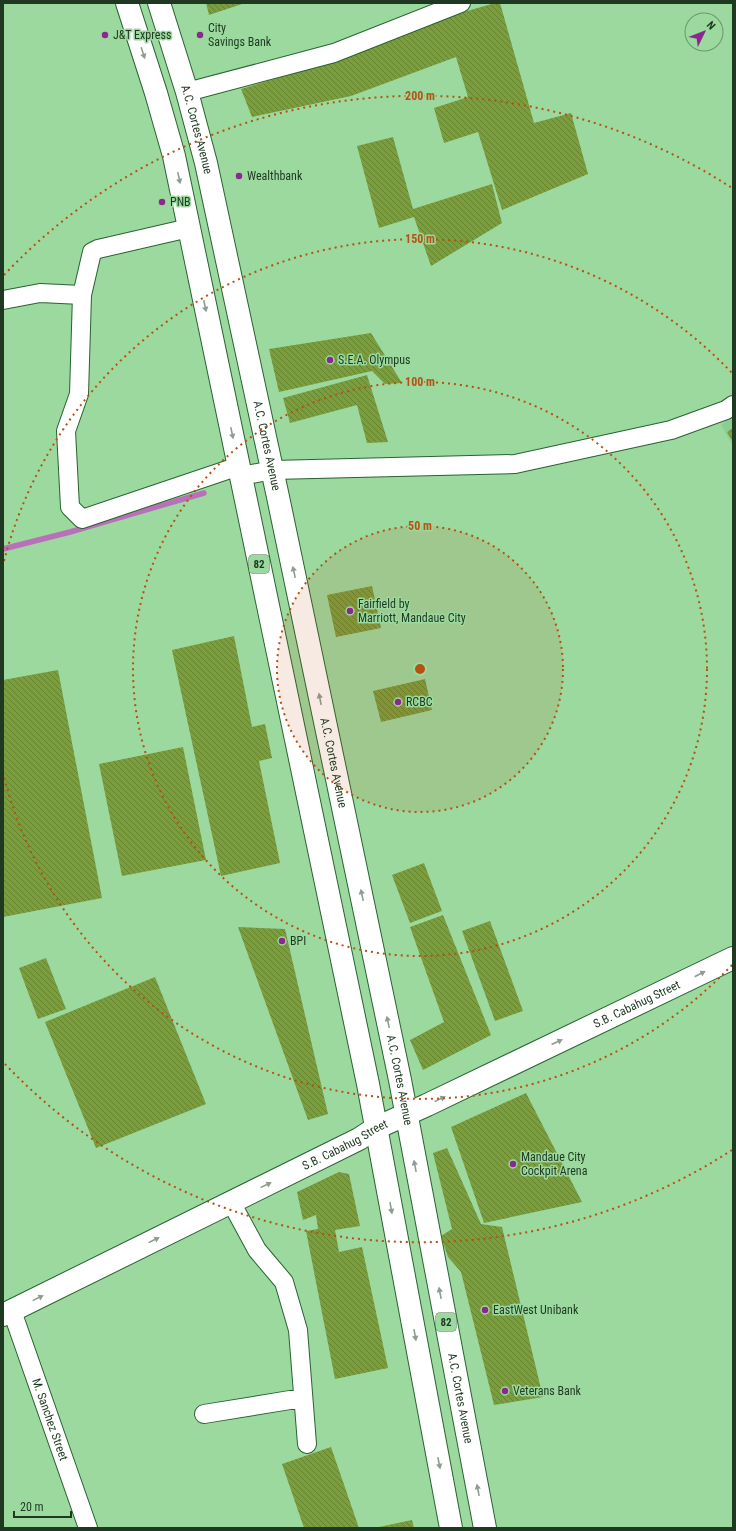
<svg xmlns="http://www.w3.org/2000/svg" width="736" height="1531" font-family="'Roboto Condensed',sans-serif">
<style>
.built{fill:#8bce90}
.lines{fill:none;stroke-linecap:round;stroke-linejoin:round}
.stream{stroke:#b871b9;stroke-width:5.5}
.building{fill:url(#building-back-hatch)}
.street-casing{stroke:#286330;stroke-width:20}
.secondary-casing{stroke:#286330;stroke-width:24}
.primary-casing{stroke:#286330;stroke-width:24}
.street{stroke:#fff;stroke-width:18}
.secondary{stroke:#fff;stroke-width:22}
.primary{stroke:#fff;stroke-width:22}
.oneway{fill:#8f9c90}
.ring{fill:none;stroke:#b65111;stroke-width:2;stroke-dasharray:2 4}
.poi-dot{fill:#8b288f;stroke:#9bd99f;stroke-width:1.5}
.labels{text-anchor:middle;stroke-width:3;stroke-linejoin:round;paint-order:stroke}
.shield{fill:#9bd99f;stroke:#446847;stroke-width:1}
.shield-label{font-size:11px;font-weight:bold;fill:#1f3821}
.poi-label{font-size:12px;fill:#1f3821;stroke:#9bd99f;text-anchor:start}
.street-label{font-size:12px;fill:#1f3821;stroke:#9bd99f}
.centre{fill:#b65111;stroke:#9bd99f;stroke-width:2}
.ring-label{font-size:12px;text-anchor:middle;font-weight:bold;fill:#b65111;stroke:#9bd99f;stroke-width:3;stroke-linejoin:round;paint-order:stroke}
</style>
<defs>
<pattern id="building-back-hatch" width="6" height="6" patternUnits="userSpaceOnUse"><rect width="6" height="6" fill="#7b9e3c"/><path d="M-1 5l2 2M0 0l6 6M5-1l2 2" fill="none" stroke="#648232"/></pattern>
</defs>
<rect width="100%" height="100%" fill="#9bd99f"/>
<polygon class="built" points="733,415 733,446 721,425"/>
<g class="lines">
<polyline class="stream" points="3,549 70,532 204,493"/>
</g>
<g class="building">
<polygon points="206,3 245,3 209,15"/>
<polygon points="495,3 500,3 534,123 571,113 588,174 502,210 478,132 444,143 434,108 468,97 456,57 351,96 252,117 241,89 348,57 443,18"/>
<polygon points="393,137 413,209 492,184 502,223 431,266 414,217 379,228 357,146"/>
<polygon points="371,333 402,383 385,384 372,371 279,392 269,349"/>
<polygon points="367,375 388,442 367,443 357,405 290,423 283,398"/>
<polygon points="733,428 733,442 727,432"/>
<polygon points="372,586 381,628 336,637 327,595"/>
<polygon points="234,636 252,727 265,724 272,758 259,761 280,863 221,876 172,650"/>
<polygon points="58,670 102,898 3,917 3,680"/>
<polygon points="425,679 432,710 381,722 373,691"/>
<polygon points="183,747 206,860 122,876 99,764"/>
<polygon points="424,863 442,911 410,923 392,875"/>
<polygon points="443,915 491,1035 423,1070 410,1040 444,1022 410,927"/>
<polygon points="490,921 523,1011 495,1021 462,931"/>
<polygon points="238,927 285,929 328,1114 308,1120"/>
<polygon points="46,958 66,1009 38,1019 19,968"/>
<polygon points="155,977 206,1104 96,1148 45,1022"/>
<polygon points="526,1093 582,1202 484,1223 451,1127"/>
<polygon points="447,1148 481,1224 502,1227 543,1397 494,1405 461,1272 448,1257 441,1236 452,1229 433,1153"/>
<polygon points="339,1172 349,1174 360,1226 335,1230 339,1252 362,1247 388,1368 335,1379 306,1231 318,1229 316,1215 303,1220 297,1192"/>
<polygon points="331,1447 359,1528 304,1528 282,1464"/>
<polygon points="412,1520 414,1528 379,1528 379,1527"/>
</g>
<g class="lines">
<defs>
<g id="street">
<polyline points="187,92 334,53 461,3"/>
<polyline points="189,228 98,249 92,252 82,295 79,394 66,431 70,507 82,519 239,466"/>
<polyline points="3,300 40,293 82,295"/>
<polyline points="241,476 273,470 515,464 671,430 726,410 733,405"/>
<polyline points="231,1202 257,1250 284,1282 298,1330 307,1444"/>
<path id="s1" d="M 12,1311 L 88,1528"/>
<polyline points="204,1414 290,1400 303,1400"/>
</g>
<g id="secondary">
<path id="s2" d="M 3,1315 L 359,1139 L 376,1128 L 427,1105 L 733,958"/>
</g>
<g id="primary">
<polyline points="127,3 156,93 174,156 368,1084 451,1528"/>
<path id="s3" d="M 159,3 L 187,92 L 206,163 L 278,497 L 400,1080 L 485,1528"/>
</g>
</defs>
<use href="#street" class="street-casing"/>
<use href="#secondary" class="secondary-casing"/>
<use href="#primary" class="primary-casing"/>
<use href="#street" class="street"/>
<use href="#secondary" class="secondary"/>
<use href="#primary" class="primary"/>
</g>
<defs><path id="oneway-solid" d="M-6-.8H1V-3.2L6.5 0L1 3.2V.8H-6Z"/></defs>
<g class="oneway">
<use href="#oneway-solid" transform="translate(143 53) rotate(72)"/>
<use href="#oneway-solid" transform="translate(179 178) rotate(78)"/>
<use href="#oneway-solid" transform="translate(205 306) rotate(78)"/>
<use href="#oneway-solid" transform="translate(232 433) rotate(78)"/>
<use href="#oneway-solid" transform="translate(294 572) rotate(-102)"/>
<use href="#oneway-solid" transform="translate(320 699) rotate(-101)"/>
<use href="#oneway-solid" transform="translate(362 895) rotate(-102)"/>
<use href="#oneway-solid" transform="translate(700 974) rotate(-27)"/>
<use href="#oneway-solid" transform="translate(388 1022) rotate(-102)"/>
<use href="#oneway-solid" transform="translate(557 1042) rotate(-25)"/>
<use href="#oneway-solid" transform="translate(440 1099) rotate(-26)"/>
<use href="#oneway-solid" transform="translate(415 1166) rotate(-101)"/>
<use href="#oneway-solid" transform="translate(266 1185) rotate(-26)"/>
<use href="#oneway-solid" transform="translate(391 1208) rotate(80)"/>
<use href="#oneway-solid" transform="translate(154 1240) rotate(-26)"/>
<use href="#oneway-solid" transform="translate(440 1293) rotate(-101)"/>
<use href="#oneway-solid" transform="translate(38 1298) rotate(-26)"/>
<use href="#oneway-solid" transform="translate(415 1335) rotate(80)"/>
<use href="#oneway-solid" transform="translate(439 1463) rotate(79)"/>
<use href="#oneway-solid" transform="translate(478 1490) rotate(-101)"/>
</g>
<circle cx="420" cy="669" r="143" fill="#b65111" fill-opacity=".12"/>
<g class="ring">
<circle cx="420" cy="669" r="143"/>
<circle cx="420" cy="669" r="287"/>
<path d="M732 965A430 430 0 0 1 4 777M4 561A430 430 0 0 1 732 373"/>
<path d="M732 1150A573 573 0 0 1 4 1063M4 275A573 573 0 0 1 732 188"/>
</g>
<g class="poi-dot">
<circle cx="105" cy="35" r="4"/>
<circle cx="200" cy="35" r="4"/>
<circle cx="239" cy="176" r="4"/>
<circle cx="162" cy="202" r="4"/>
<circle cx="330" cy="360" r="4"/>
<circle cx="350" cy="611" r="4"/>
<circle cx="398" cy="702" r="4"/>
<circle cx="282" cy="941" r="4"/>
<circle cx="513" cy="1164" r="4"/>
<circle cx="485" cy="1310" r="4"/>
<circle cx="505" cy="1391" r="4"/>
</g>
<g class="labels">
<g class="shield">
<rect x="249" y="555" width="20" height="18" rx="3"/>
<rect x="436" y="1313" width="20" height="18" rx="3"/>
</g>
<g class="shield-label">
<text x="259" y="568">82</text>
<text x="446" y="1326">82</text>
</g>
<g class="poi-label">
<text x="208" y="32">City<tspan x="208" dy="14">Savings Bank</tspan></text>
<text x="113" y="39">J&amp;T Express</text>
<text x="247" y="180">Wealthbank</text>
<text x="170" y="206">PNB</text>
<text x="338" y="364">S.E.A. Olympus</text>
<text x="358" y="608">Fairfield by<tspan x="358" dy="14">Marriott, Mandaue City</tspan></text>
<text x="406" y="706">RCBC</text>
<text x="290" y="945">BPI</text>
<text x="521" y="1161">Mandaue City<tspan x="521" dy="14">Cockpit Arena</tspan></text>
<text x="493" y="1314">EastWest Unibank</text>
<text x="513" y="1395">Veterans Bank</text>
</g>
<g class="street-label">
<text dy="4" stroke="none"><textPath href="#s3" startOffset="132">A.C. Cortes Avenue</textPath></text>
<text dy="4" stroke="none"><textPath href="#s3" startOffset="456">A.C. Cortes Avenue</textPath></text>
<text dy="4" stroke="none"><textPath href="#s3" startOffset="780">A.C. Cortes Avenue</textPath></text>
<text dy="4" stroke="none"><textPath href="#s2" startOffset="706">S.B. Cabahug Street</textPath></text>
<text dy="4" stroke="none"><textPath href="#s3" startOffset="1104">A.C. Cortes Avenue</textPath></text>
<text dy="4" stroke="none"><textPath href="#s2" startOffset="382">S.B. Cabahug Street</textPath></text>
<text dy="4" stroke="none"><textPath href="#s3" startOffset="1428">A.C. Cortes Avenue</textPath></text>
<text dy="4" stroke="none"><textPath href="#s1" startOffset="115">M. Sanchez Street</textPath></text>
</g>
</g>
<circle cx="420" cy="669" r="6" class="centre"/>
<g class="ring-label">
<text x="420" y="100">200 m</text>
<text x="420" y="243">150 m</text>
<text x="420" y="386">100 m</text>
<text x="420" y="530">50 m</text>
</g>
<rect width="736" height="1531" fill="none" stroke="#1f3821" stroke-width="8"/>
<g transform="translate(704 32) rotate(47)"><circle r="19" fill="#9bd99f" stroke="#69996d"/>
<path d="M0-3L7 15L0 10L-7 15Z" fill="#8b288f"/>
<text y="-6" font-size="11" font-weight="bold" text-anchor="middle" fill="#1f3821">N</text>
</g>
<path d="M14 1511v6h57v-6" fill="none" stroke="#1f3821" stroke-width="2"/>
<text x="20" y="1511" font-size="12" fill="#1f3821" stroke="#9bd99f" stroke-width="3" paint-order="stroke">20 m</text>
</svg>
